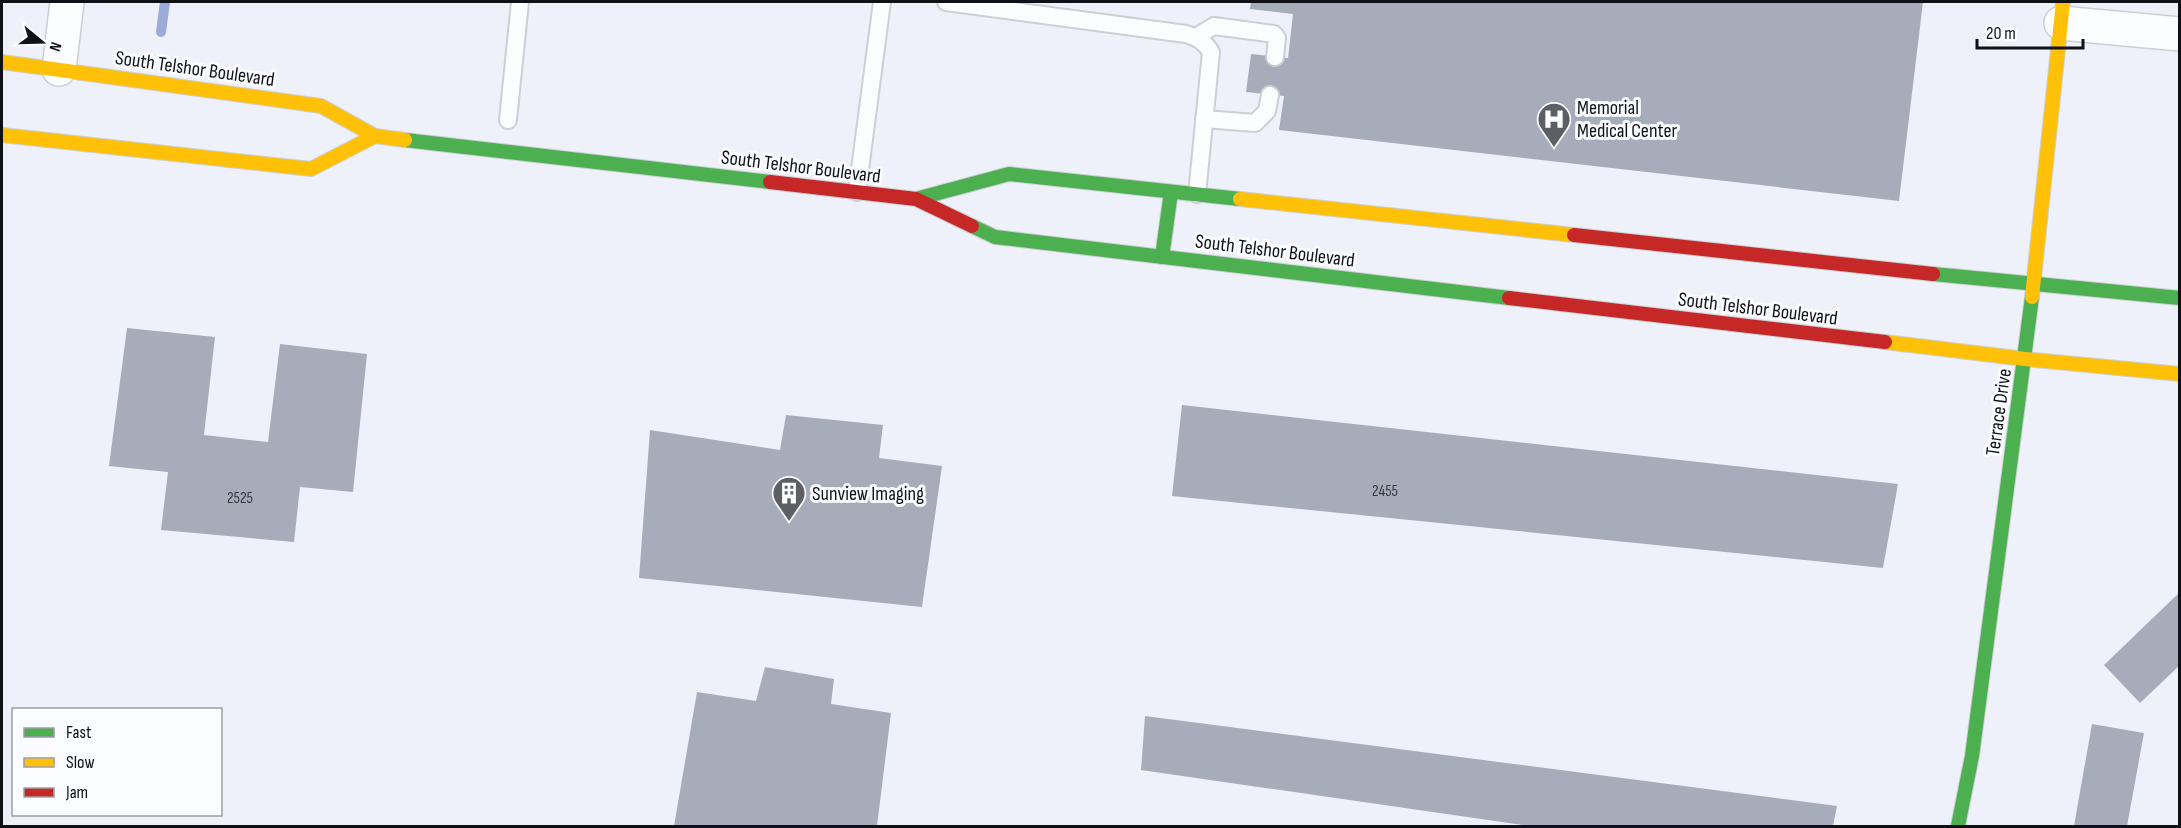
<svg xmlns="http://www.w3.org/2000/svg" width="2181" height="828" font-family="'Sofia Sans Condensed',sans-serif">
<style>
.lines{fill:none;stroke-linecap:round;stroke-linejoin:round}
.stream{stroke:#9dabda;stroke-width:10}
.building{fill:#a7acbb}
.lane-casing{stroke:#cccfd4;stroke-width:20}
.street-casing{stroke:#cccfd4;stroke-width:36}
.fast-casing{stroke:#cccfd4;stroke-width:16}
.slow-casing{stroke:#cccfd4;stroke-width:16}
.jam-casing{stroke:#cccfd4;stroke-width:16}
.lane{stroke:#fcfdfe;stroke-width:16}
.street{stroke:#fcfdfe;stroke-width:33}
.fast{stroke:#4caf50;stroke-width:14}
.slow{stroke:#ffc107;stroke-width:14}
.jam{stroke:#c62828;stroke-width:14}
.labels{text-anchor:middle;stroke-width:6;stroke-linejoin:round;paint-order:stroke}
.number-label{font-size:16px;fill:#35383f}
.street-label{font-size:20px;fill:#0f1116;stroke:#fbfcff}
.poi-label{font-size:20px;fill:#0f1116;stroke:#fbfcff;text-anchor:start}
</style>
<rect width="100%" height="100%" fill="#eef1f9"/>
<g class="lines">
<polyline class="stream" points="161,32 165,2"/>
</g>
<g class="building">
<polygon points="1251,2 1923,2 1899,201 1279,130 1284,96 1246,92 1251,54 1288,58 1293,14 1250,9"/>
<polygon points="127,328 215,337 204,435 268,442 280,344 367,354 353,492 300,487 294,542 161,530 168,472 109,466"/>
<polygon points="1182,405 1898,484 1883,568 1172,496"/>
<polygon points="786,415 883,425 879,458 942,466 922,607 639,578 650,430 780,450"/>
<polygon points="2180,592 2180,665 2140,703 2104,665"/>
<polygon points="765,667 834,679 831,704 891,713 877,826 674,826 697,692 756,701"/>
<polygon points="1145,716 1837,806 1833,826 1529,826 1141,770"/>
<polygon points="2092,724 2144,733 2127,826 2074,826"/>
</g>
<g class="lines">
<defs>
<g id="lane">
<path d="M 946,2 L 1186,34 C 1198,38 1205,42 1211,52 L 1197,194"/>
<polyline points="1196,37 1214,26 1274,34 1277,38 1275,57"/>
<polyline points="1204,119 1255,123 1267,111 1270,95"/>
<polyline points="508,120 520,2"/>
<polyline points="857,192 882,2"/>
</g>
<g id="street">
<polyline points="2061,23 2180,34"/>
<polyline points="59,69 67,2"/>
</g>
<g id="fast">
<polyline points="405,140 770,182"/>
<polyline points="916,199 1009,174 1240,199"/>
<polyline points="972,226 995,237 1509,298"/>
<polyline points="1162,257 1171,192"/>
<polyline points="1933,274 2180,298"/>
<polyline points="1958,826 1972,756 2032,297"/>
</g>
<g id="slow">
<polyline points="2,62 321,106 375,136 405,140"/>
<polyline points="2,135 311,169 375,136"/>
<polyline points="1240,199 1574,235"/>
<polyline points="2032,297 2063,2"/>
<polyline points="1885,342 2025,359 2180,374"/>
</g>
<g id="jam">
<polyline points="770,182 916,199 972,226"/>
<polyline points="1574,235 1933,274"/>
<polyline points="1509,298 1885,342"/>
</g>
</defs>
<use href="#lane" class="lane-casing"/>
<use href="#street" class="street-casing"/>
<use href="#fast" class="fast-casing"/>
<use href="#slow" class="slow-casing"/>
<use href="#jam" class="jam-casing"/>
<use href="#lane" class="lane"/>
<use href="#street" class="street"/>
<use href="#fast" class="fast"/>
<use href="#slow" class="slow"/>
<use href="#jam" class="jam"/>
</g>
<defs>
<symbol id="hospital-pin" viewBox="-11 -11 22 30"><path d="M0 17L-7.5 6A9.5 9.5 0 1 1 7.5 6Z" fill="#5d5f65" stroke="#fbfcff"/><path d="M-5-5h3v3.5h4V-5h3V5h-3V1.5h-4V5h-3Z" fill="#fff"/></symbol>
<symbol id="building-pin" viewBox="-11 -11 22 30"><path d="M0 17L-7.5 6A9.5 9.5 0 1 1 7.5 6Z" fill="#5d5f65" stroke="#fbfcff"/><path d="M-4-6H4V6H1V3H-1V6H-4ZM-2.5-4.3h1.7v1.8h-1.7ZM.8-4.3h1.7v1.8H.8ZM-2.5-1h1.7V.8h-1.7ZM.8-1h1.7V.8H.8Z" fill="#fff"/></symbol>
</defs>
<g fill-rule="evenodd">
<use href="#hospital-pin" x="1535" y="100" width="38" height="52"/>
<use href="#building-pin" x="770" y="474" width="38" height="52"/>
</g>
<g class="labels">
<g class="number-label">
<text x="1385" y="496">2455</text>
<text x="240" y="503">2525</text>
</g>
<g class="street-label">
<text transform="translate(195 68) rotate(8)" y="7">South Telshor Boulevard</text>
<text transform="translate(801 166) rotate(7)" y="7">South Telshor Boulevard</text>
<text transform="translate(1275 250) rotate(7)" y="7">South Telshor Boulevard</text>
<text transform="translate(1758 308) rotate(7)" y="7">South Telshor Boulevard</text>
<text transform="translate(1998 412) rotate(-82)" y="7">Terrace Drive</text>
</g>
<g class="poi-label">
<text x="1577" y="114">Memorial<tspan x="1577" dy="23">Medical Center</tspan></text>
<text x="812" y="500">Sunview Imaging</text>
</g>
</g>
<rect width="2181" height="828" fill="none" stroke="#0f1116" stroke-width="6"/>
<rect x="12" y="708" width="210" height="108" fill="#fbfcff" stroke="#9d9ea2" stroke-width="1.5"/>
<rect x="24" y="728" width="30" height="9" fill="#4caf50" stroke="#9d9ea2" stroke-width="1.5"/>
<text x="66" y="738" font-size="18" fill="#0f1116">Fast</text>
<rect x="24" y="758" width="30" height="9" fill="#ffc107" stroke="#9d9ea2" stroke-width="1.5"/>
<text x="66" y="768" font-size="18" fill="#0f1116">Slow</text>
<rect x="24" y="788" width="30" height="9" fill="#c62828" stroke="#9d9ea2" stroke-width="1.5"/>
<text x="66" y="798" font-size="18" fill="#0f1116">Jam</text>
<g transform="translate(42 42) rotate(109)" stroke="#fbfcff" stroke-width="4.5" paint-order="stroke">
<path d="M0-4.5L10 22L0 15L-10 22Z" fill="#0f1116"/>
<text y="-9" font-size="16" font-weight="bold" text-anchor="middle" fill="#0f1116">N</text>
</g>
<path d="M1977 39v9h106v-9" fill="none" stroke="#0f1116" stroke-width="3"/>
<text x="1986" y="39" font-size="18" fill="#0f1116" stroke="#fbfcff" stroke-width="4.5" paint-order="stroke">20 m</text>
</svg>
